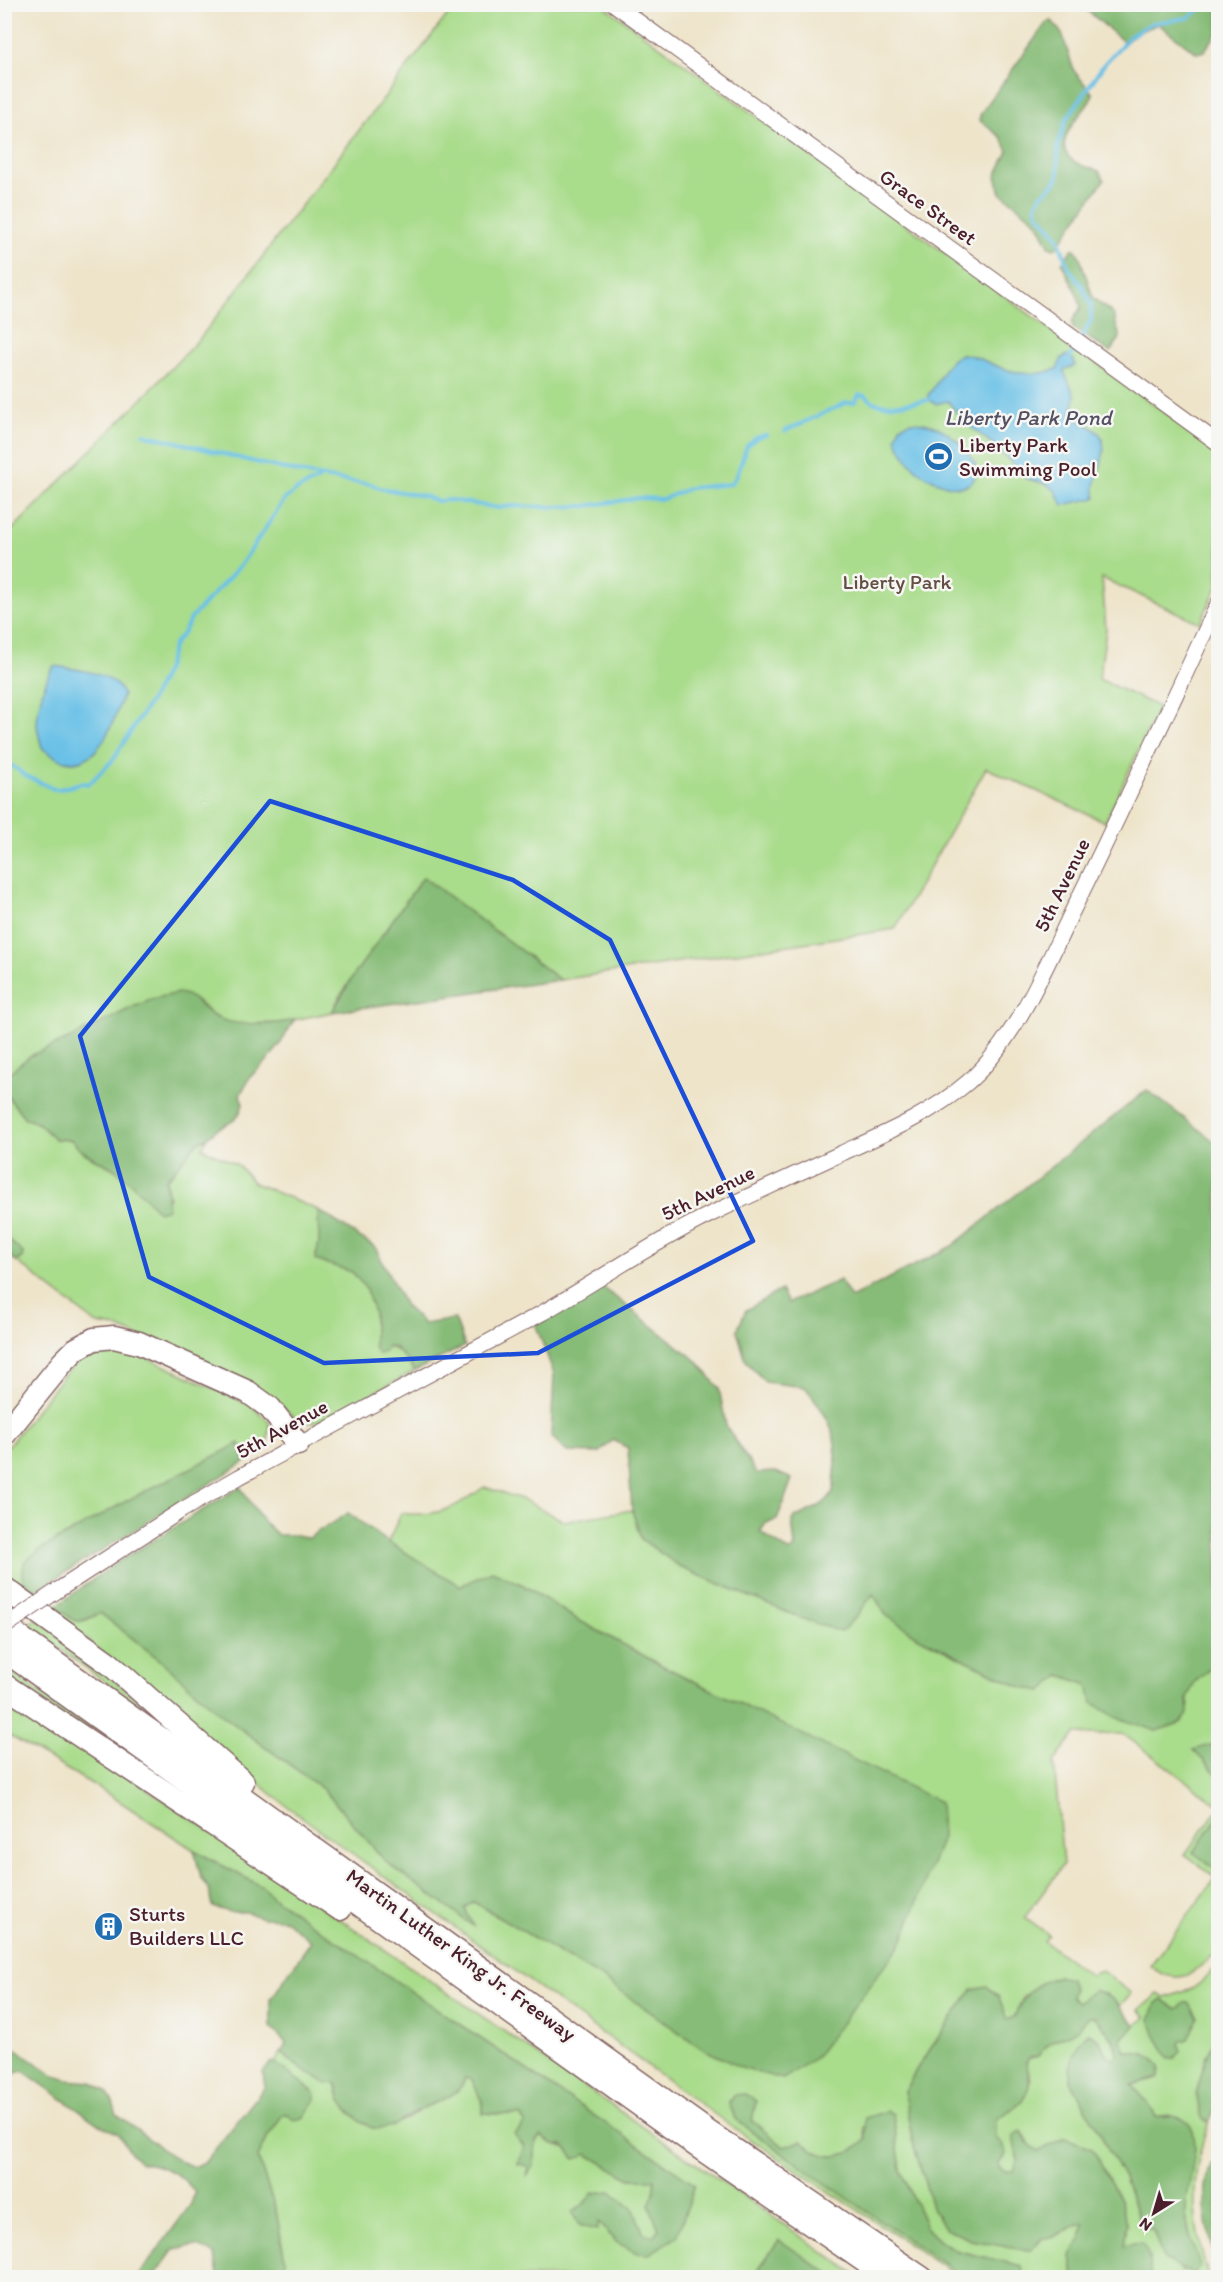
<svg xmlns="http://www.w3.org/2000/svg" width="1223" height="2282" font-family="Itim,sans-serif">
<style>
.green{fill:#a9dc8b;stroke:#7a7e5b;stroke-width:1.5;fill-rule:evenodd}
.forest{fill:#86bc77;stroke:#686e51;stroke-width:1.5}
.water{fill:#6ac1e7;stroke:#5a7089;stroke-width:1.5}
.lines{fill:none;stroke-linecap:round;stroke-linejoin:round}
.stream{stroke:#6ac1e7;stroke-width:4}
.tertiary-casing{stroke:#836463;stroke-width:17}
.motorway-casing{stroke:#836463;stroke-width:25}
.tertiary{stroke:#fff;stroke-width:15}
.motorway{stroke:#fff;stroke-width:22}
.tertiary-bridge-casing{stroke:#836463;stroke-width:17;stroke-linecap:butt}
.tertiary-bridge{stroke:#fff;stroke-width:15}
.marked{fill:none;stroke:#1d4ed8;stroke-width:4.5;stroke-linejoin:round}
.labels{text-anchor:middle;stroke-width:5;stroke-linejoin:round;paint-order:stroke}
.street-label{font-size:21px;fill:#4a1f2b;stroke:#f6f6f2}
.poi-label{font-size:21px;fill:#4a1f2b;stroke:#f6f6f2;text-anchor:start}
.park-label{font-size:21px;fill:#624e43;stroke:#f6f6f2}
.water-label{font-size:22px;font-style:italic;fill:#545063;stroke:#f6f6f2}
</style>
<rect width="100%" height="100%" fill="#f6f6f2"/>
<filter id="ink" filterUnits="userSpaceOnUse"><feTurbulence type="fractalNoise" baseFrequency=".0167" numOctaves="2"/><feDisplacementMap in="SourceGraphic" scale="12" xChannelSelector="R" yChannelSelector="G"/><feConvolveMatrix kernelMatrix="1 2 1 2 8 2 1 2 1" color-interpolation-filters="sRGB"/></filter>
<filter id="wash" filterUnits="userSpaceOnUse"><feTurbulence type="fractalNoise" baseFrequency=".008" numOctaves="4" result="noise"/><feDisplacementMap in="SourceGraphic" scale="24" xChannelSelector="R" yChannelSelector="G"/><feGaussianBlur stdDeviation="1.35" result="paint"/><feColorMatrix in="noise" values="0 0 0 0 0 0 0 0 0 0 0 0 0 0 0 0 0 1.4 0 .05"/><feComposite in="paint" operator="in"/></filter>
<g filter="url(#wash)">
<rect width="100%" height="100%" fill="#eee4ca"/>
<g class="green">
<polygon points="455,5 603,5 1218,451 1218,585 1200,623 1102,578 1106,630 1099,679 1159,707 1105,822 986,768 895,929 560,980 423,877 340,996 332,1012 280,1023 232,1024 212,1015 196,1000 133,1007 8,1074 5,1081 5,524 13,529 137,404 201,337"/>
<path d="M 4,1093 L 25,1118 L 39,1124 L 55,1139 L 72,1140 C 83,1156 99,1160 115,1170 C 129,1179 144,1193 154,1206 L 169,1198 L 166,1180 L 199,1141 L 207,1139 L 202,1148 L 238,1165 L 254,1183 L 318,1210 L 319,1243 L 315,1260 C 326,1264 342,1265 352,1272 C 372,1286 380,1324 374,1347 C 397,1345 402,1353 415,1371 L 320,1421 L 311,1423 L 295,1418 L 267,1394 L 117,1327 L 97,1324 L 16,1261 L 22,1258 L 23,1253 L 5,1236 Z"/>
<path d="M 116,1347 L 130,1350 L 250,1405 L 269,1422 C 272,1443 261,1451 245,1462 L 240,1443 L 43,1548 L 25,1587 L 32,1593 L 28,1595 L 5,1576 L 5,1450 L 63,1376 L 87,1354 L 101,1348 Z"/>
<path d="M 484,1487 L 522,1499 L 564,1521 L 632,1510 L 641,1539 L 682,1568 L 803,1619 L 858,1614 L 873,1593 L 886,1615 L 919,1637 L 1019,1686 L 1042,1691 L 1061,1675 L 1088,1685 L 1156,1731 L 1182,1722 L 1189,1706 L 1187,1697 L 1196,1681 L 1218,1661 L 1218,1743 L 1194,1751 L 1218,1775 L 1218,1805 L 1123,1734 L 1075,1734 L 1054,1762 L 1063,1865 L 1025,1917 L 1049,1935 L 1044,1941 L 1090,1975 L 1102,1971 L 1131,1993 L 1120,2006 L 1104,1992 L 1078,2002 L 1071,1997 L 1073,1989 L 1024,1995 L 1014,2018 L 1006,2020 L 999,1997 L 972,1989 L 918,2067 L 904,2092 L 912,2139 L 933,2210 L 946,2229 L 971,2240 L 1030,2250 L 1042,2238 C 1062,2240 1066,2226 1084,2223 L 1081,2238 L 1071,2256 L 1074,2275 L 1078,2277 L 1023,2277 L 1022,2266 L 958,2251 L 938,2240 L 926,2227 L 901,2170 L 893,2115 L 864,2127 L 866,2140 C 840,2161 827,2162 801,2141 L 784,2147 L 752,2121 L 751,2115 L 729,2102 L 735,2119 L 800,2166 L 964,2277 L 959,2277 L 738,2131 L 321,1831 L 279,1800 L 51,1610 L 56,1606 C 77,1623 75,1627 100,1613 L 160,1660 L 222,1715 L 324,1790 L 386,1862 L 472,1925 L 465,1908 L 474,1902 L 602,1978 L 703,2049 L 771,1720 L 659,1664 L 576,1619 L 523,1585 L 492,1571 L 460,1587 L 388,1542 L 401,1513 C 437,1518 456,1508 484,1487 Z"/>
<polygon points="36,1619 77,1648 172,1730 27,1625"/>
<polygon points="4,1667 135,1759 133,1761 5,1678"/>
<path d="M 5,1695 C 293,1884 576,2081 860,2277 L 834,2277 L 779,2240 L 753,2277 L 288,2277 L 276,2211 L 258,2158 L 265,2141 L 283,2114 L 288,2114 L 315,2093 L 275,2063 L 281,2053 L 294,2064 L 336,2083 L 340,2099 L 351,2113 L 373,2128 C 383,2125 395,2123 405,2120 C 412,2117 418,2110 425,2107 C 440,2100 460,2096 465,2078 L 471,2078 L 483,2104 L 483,2113 L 520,2115 L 525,2123 L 515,2135 L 524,2147 L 518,2163 L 528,2166 L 527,2176 L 534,2164 L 536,2141 L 541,2136 L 554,2145 L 587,2154 L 630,2179 L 655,2178 L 654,2193 L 649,2205 L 659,2229 L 653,2236 L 644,2235 L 634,2210 L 593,2193 L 581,2207 L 598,2221 L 616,2242 L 676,2237 L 695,2184 L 272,1897 L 264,1888 L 194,1850 L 102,1790 L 5,1733 Z"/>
<path d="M 1218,1809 L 1218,1817 L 1193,1852 L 1218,1871 L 1218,1952 C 1209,1956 1204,1964 1196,1970 C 1182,1982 1163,1977 1150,1966 L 1216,1878 L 1185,1854 Z"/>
<path d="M 1218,1964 L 1218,2032 L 1206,2058 L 1196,2094 L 1202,2118 L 1209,2122 C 1189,2178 1191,2222 1209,2277 L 1148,2277 L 1150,2276 L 1140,2243 L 1124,2246 L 1127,2223 L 1120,2200 L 1092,2148 L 1065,2138 L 1039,2151 L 1030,2145 L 1025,2135 L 1014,2137 L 1018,2161 L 1013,2171 L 1004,2171 L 999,2168 L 999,2163 L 1005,2158 L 1003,2144 L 996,2138 L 996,2118 L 1014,2109 L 1031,2079 L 1026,2063 L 1029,2058 L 1038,2056 C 1052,2035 1057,2042 1075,2031 C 1080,2028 1085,2020 1089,2016 L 1096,2017 C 1105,2031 1117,2038 1117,2057 L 1111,2059 L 1105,2053 L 1099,2039 L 1070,2079 L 1124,2178 L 1142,2227 L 1153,2230 L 1163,2259 L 1174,2264 L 1183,2272 L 1190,2236 L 1186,2216 L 1186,2199 L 1195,2148 L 1169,2115 L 1156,2117 L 1147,2102 L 1131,2084 L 1158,2078 L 1145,2053 L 1126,2052 L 1121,2040 L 1135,2026 L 1146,2017 L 1139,2010 L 1158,1994 L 1165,1998 L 1192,1989 L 1203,1981 ZM 1163,2000 L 1177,2009 L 1185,2003 L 1179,2045 L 1156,2003 Z"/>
</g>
<g class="forest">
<polygon points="1164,4 1218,5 1218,32 1204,51 1197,53 1158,24 1136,33 1125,43 1081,5 1132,5 1138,8"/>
<path d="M 1052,21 L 1062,34 L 1074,71 L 1093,94 C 1090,105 1080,113 1074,122 C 1052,153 1070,163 1099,171 L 1104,180 L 1057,247 L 1053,249 L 1050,247 L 1037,222 L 1001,193 L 996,176 L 1008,151 L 1001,137 L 979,120 L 981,113 L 1047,22 Z"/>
<path d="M 1072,249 L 1075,249 L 1079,255 L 1093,298 L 1113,314 L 1120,338 L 1110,352 L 1073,328 L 1072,322 L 1081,307 C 1078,291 1068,279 1062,263 Z"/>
<polygon points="423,877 560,980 332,1012 354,975"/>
<path d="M 178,993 C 195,995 199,1007 212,1015 C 229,1027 274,1025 294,1020 L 279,1046 L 267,1061 L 250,1077 L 240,1095 L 243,1104 C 237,1125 229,1121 216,1130 C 210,1135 207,1139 199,1141 L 166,1180 L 168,1209 L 159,1212 C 146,1199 134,1184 118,1172 C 102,1159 84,1158 72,1140 L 55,1139 L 39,1124 L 25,1118 L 5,1093 L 5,1081 L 8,1074 L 30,1056 L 73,1037 L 133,1007 L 156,998 Z"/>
<path d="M 1147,1090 L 1218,1144 L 1218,1456 L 1215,1473 L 1210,1484 L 1216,1515 L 1218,1518 L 1218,1661 L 1196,1681 L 1187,1697 L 1188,1714 L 1182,1722 L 1156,1731 L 1115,1717 L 1092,1702 L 1088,1685 L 1061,1675 L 1042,1691 L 1019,1686 L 919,1637 L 886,1615 L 873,1594 L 858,1614 L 841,1632 L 803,1619 L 682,1568 L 641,1539 L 632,1510 L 628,1448 L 613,1440 L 599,1453 L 567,1452 L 551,1436 L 554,1374 L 535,1323 L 601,1286 L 697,1361 L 719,1388 L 726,1426 L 756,1473 L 776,1472 L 792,1479 L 777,1520 L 766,1523 L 760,1532 L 790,1552 L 795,1547 L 792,1520 C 804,1511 826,1508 833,1491 C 835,1486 834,1478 835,1472 C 839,1433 829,1417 805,1387 L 765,1382 L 746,1361 L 737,1330 L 746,1310 L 781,1290 L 788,1303 L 840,1280 L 851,1298 L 952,1246 Z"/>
<polygon points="318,1210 375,1247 405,1306 424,1324 455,1319 465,1346 415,1371 396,1348 387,1346 385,1352 378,1354 374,1347 374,1313 366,1289 352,1272 315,1260 319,1243"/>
<polygon points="4,1236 23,1253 22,1258 16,1261 5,1253"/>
<path d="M 240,1443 L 245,1462 L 32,1593 C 21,1583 22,1575 24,1562 L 43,1548 L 128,1500 Z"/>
<path d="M 240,1487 L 263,1521 L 278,1535 L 296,1535 L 309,1538 C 321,1528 335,1523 348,1513 L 388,1542 L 460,1586 L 492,1571 L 523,1585 L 576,1619 L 659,1664 L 940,1802 L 942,1838 L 901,1944 L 816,2057 L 783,2079 L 744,2069 L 703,2049 L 602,1978 L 474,1902 L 465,1908 L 473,1926 L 386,1862 L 324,1790 L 222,1715 L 160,1660 L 100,1613 C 74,1626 78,1624 56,1606 L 115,1564 Z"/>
<polygon points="1218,1743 1218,1775 1193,1750"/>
<polygon points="1218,1817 1218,1871 1193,1852"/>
<path d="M 194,1850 L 264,1888 L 272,1897 L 695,2184 L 677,2237 L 649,2254 L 637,2253 L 616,2242 L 599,2222 L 597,2230 L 579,2225 L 572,2212 L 581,2207 L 593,2193 L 611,2191 L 634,2210 L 644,2234 L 653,2236 L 659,2229 L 649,2205 L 654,2193 L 654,2179 L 630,2179 L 587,2154 L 575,2159 L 564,2146 L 554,2145 L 541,2136 L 536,2141 L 534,2164 L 526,2178 L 528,2166 L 518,2164 L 524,2146 L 515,2135 L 525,2123 L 520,2115 L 483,2113 L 483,2104 L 471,2078 L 465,2078 C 460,2096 440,2100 425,2107 C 410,2114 392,2132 373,2128 C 364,2126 346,2109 341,2100 C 338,2095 340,2088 336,2083 L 327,2084 L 294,2064 L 282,2053 L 286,2043 L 271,2027 L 271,1999 L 311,1941 L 284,1919 L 263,1918 L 246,1912 L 230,1912 L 214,1907 L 211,1902 L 209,1889 L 201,1877 Z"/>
<path d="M 1058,1976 L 1070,1979 L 1073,1989 L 1071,1997 L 1078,2002 L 1094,1990 C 1113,1994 1124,2011 1135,2026 L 1121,2040 L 1126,2052 C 1142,2053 1151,2052 1160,2067 L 1159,2078 L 1132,2085 L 1147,2102 L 1156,2117 C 1223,2107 1182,2182 1186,2217 C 1188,2233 1195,2250 1200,2266 L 1196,2273 C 1183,2272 1175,2265 1163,2260 L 1153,2230 L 1142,2227 L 1124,2178 L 1070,2079 C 1069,2064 1076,2041 1089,2033 L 1099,2039 L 1105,2053 L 1111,2059 L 1117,2056 C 1117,2038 1105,2031 1096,2017 L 1089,2016 C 1085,2021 1080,2028 1075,2031 C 1057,2042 1052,2035 1038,2056 L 1029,2058 L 1026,2062 C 1036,2095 1022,2103 996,2119 L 996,2138 L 1003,2144 L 1006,2154 L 999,2163 L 999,2168 L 1004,2171 L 1013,2171 L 1018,2160 L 1013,2137 L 1021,2131 L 1030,2145 L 1039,2151 L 1065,2138 L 1092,2148 L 1120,2200 L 1127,2223 L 1124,2246 L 1140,2243 C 1150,2251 1151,2263 1150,2276 L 1148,2278 L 1078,2278 L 1074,2275 L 1071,2256 L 1081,2238 L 1084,2223 C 1065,2225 1062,2240 1042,2238 L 1031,2250 L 1023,2250 L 971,2240 L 946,2229 L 933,2210 L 912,2139 L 904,2092 L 918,2067 L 972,1989 L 987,1986 L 999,1997 L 1007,2020 L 1014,2017 C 1026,1992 1030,1986 1058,1976 Z"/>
<polygon points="1163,2000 1177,2009 1185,2003 1189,2003 1198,2017 1188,2039 1180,2041 1179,2045 1181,2052 1173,2059 1169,2059 1155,2034 1150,2020 1156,2003"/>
<polygon points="1218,2032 1218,2102 1209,2122 1202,2118 1196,2094 1206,2058"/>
<path d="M 5,2042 L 54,2075 L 67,2080 L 92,2082 L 106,2091 L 113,2102 L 117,2115 L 177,2160 L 194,2167 L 205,2162 L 265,2087 L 263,2073 L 271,2062 L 275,2063 L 315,2093 L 315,2101 L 303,2118 L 293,2120 L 288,2114 L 283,2114 L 265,2141 L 258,2158 L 276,2211 L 288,2277 L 222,2277 L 218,2276 L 215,2255 C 199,2244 193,2245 174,2249 L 154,2277 L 138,2277 L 191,2204 L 195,2193 C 184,2175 162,2164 141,2163 L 132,2154 L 118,2133 L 101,2126 L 23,2071 L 15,2073 L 5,2086 Z"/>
<path d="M 745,2094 L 756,2101 L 752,2121 L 784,2147 L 801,2141 C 827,2162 840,2161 866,2140 L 865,2118 L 887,2111 L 893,2114 L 901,2170 L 926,2227 L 938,2240 L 958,2251 L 1022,2266 L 1023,2277 L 964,2277 L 800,2166 L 735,2119 L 729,2102 L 734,2095 Z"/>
<path d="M 1217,2163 L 1218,2168 L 1218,2269 C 1209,2226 1198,2209 1211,2164 Z"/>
<polygon points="779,2240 834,2277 753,2277"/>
</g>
<g class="water">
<path d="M 961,354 C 973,354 982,360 992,364 C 1014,374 1034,377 1057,369 L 1062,358 L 1067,355 L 1074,360 L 1075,366 L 1065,369 L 1064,372 L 1075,396 L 1072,413 C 1078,424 1095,425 1101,436 C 1111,457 1090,478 1096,498 L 1063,505 L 1055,490 L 1044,483 L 1027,479 L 1022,475 L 999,449 L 964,422 L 948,401 L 936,404 L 929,400 L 928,395 C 941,381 942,363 961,354 Z"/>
<path d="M 910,422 C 920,422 928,423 937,427 C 951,434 985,461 974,479 C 963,497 927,479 916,469 C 907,460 900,450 896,438 L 900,426 Z"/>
<path d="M 54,666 C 74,669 116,672 123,695 C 110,733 90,788 42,748 C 40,740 37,731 37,723 C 38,706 44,680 54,666 Z"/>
</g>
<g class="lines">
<g class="stream">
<polyline points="1081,340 1091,320 1091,304 1083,288 1068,267 1058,237 1036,211 1036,205 1041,195 1054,184 1058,177 1058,145 1066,120 1105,63 1130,36 1152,23 1188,18 1207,4"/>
<polyline points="1070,357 1077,347"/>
<path d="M 785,431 L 846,403 L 855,402 L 859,395 C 870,395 868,400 875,403 C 891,407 913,402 929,400"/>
<path d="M 143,434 C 219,451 293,476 371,484 L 379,488 L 424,496 L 437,501 L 450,500 L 499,508 L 511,506 L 550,507 L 586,506 L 639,498 L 663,499 L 690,488 L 731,484 L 737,475 L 747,446 L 756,438 L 766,435"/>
<polyline points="4,760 26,776 54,789 60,789 81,783 89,784 112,761 151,700 166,671 174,644 182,635 192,617 240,566 285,499 297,490 319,479"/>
</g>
</g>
</g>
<g filter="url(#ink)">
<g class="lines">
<defs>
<g id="tertiary">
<polyline points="614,4 1218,443"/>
<path d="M 58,1590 L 182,1510 L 239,1477 L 542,1313 C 599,1280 652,1243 711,1214 C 755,1193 798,1173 842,1153 C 886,1133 931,1114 968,1082 C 1014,1043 1046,966 1072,912 C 1123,809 1170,706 1218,604"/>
</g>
<g id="motorway">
<polyline points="4,1435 63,1362 76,1349 94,1339 114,1337 139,1343 248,1392 270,1408 298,1444"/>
<polyline points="4,1588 110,1664 243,1782"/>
<polyline points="4,1626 707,2131 922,2278"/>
<polyline points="4,1650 697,2146 889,2278"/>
<polyline points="4,1685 340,1909"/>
</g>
</defs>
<use href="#tertiary" class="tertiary-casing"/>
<use href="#motorway" class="motorway-casing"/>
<use href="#tertiary" class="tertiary"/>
<use href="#motorway" class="motorway"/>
<defs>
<polyline id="tertiary-bridge" points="4,1627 58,1590"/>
</defs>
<use href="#tertiary-bridge" class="tertiary-bridge-casing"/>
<use href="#tertiary-bridge" class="tertiary-bridge"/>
</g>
</g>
<path class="marked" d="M 270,801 L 513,880 L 610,940 L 753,1241 L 538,1353 L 324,1363 L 149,1277 L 80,1036 Z"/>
<defs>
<symbol id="stadium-disc" viewBox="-11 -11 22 22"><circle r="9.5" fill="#1f6fb2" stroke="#f6f6f2"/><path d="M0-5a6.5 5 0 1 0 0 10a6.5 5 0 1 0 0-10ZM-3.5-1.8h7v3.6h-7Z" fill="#fff"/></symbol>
<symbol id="building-disc" viewBox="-11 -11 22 22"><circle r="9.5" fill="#1f6fb2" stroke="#f6f6f2"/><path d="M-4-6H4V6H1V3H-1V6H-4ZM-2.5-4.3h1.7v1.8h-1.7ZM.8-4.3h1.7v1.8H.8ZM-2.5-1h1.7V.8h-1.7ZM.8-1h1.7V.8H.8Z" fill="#fff"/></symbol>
</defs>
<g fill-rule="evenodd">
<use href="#stadium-disc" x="922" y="440" width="33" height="33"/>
<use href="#building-disc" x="92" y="1910" width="33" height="33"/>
</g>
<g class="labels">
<g class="street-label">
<text transform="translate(928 207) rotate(36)" y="7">Grace Street</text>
<text transform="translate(1062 885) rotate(-64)" y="7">5th Avenue</text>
<text transform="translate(708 1193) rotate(-26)" y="7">5th Avenue</text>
<text transform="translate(282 1429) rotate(-29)" y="7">5th Avenue</text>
<text transform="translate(461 1955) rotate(36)" y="7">Martin Luther King Jr. Freeway</text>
</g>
<g class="poi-label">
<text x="959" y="452">Liberty Park<tspan x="959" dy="24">Swimming Pool</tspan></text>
<text x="129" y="1921">Sturts<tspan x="129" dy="24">Builders LLC</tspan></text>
</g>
<g class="park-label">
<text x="897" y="589">Liberty Park</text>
</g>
<g class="water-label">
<text x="1028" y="425">Liberty Park Pond</text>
</g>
</g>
<rect width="1223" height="2282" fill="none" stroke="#f6f6f2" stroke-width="24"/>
<g transform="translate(1154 2213) rotate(217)" stroke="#f6f6f2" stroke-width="4.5" paint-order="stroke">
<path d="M0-4.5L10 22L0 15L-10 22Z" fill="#4a1f2b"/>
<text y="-9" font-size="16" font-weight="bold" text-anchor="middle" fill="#4a1f2b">N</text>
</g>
</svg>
